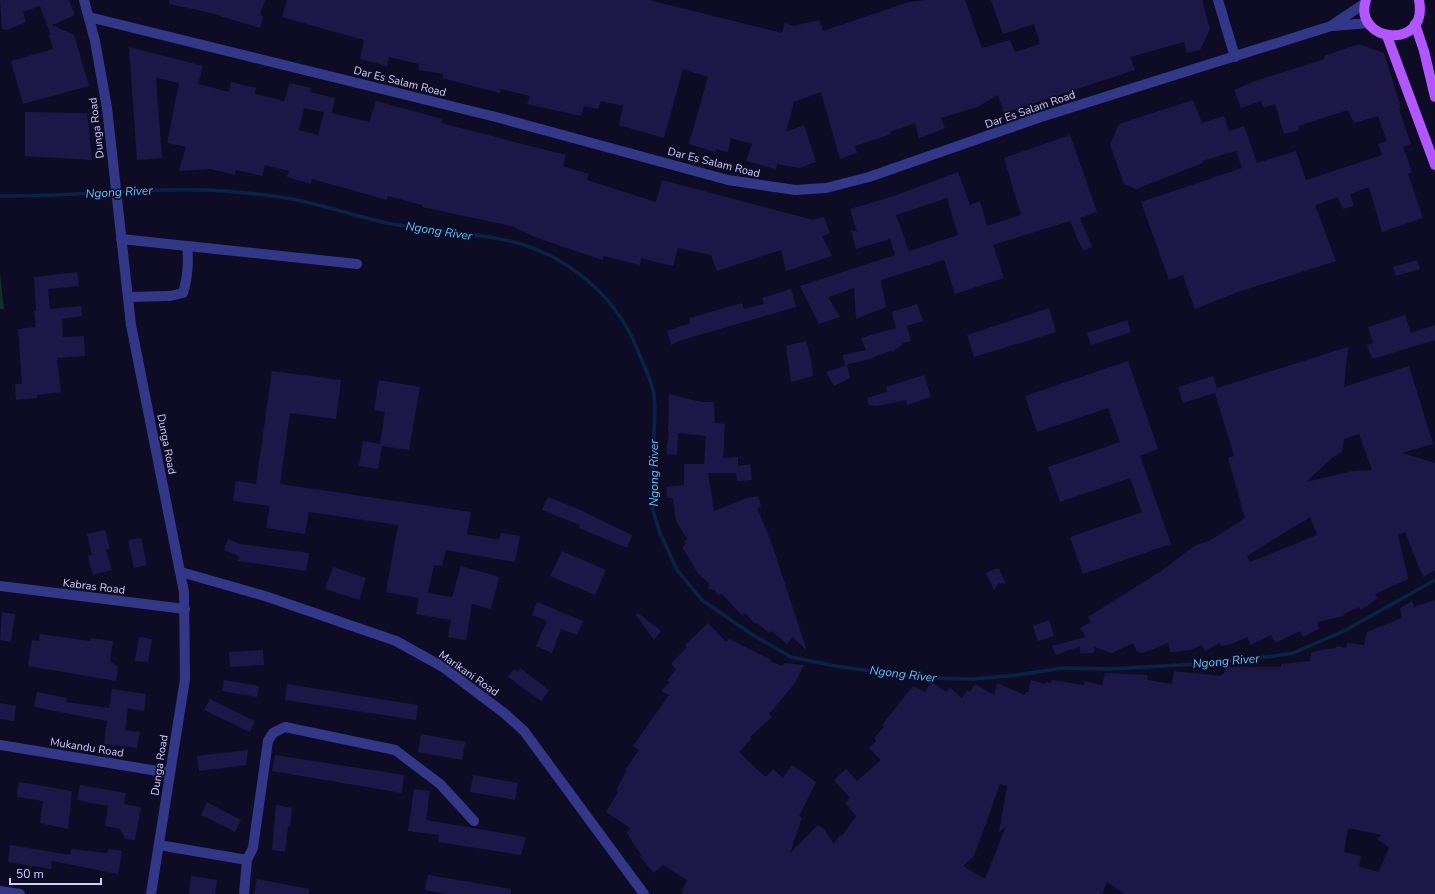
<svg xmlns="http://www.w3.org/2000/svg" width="1435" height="894" font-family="'Nunito Sans',sans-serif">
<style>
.green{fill:#0f2f2b}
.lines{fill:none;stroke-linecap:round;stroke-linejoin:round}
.stream{stroke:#072448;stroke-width:3.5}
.building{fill:#1c1747;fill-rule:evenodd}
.minor{stroke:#333787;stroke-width:10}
.major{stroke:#b256ff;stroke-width:10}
.labels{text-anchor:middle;stroke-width:3.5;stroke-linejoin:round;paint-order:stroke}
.street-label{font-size:11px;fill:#d1cfff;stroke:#0e0c24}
.water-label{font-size:12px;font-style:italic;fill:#5dc2ff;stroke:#0e0c24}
</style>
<rect width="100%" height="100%" fill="#0e0c24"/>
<polygon class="green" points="0,273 4,309 0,309"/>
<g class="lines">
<path class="stream" d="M 0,196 C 75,197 150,186 225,191 C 247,193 271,195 292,199 C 324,205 355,216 387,223 C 429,231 472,232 514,242 C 568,256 617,297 637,349 C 645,368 654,384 655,405 L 652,492 L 653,511 L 660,533 L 677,570 L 702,600 L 753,635 L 791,657 L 835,666 L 923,678 L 973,679 L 1017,675 L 1063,668 L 1108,669 L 1197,664 L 1275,656 L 1293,653 L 1344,631 L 1435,580"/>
</g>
<g class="building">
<polygon points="0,0 69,0 75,15 52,25 74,35 89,86 23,104 11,61 53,49 49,35 51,35 40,6 23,12 26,22 7,30 2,29"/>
<polygon points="169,0 265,0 260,15 263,16 260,28 207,12 169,4"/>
<polygon points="287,0 649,0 782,33 785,23 794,26 819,20 823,31 909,2 926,0 965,0 982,48 1010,40 1015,52 1040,44 1034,24 1003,34 991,0 1202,0 1210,29 1200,50 1187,53 1184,42 1130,57 1135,70 1004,113 998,95 977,107 941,118 945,128 933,133 919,138 915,123 890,132 891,134 855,146 857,153 840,159 821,92 794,102 786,132 804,125 816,162 799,168 777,164 776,169 746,161 752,144 731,138 728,152 716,149 715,152 689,144 708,77 683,69 664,138 619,125 623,106 601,101 598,109 584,106 581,116 527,104 530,96 501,89 500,93 442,78 443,74 418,70 419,64 389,57 387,66 360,59 364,40 282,17"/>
<polygon points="1359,44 1384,53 1401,108 1399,109 1411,144 1403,147 1412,172 1408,174 1423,218 1382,232 1369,187 1350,194 1354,206 1343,209 1338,197 1315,205 1336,261 1238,292 1195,309 1183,275 1169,280 1141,202 1242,168 1236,151 1202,161 1203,163 1136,189 1124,184 1110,144 1119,124 1193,100 1202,123 1224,116 1229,131 1244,126 1257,163 1296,151 1306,180 1382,155 1378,144 1387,141 1378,116 1354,123 1348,110 1298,126 1299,130 1284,134 1275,104 1264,108 1261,101 1241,108 1234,90 1255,81 1325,59 1324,56"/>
<path d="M 129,47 L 203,66 L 198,84 L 229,92 L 231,82 L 256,88 L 255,94 L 284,101 L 290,83 L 311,88 L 310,92 L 335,98 L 332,113 L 369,122 L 376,101 L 443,119 L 441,123 L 566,155 L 563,166 L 589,174 L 587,180 L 656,202 L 662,180 L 813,220 L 824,217 L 830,233 L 822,236 L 832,256 L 786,271 L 781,250 L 717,271 L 711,255 L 678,248 L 673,266 L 641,258 L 640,265 L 604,256 L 602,260 L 540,239 L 511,226 L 422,207 L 422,205 L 388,196 L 387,200 L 312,179 L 311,184 L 287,177 L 289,171 L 265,165 L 262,176 L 236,170 L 235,175 L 211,169 L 179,171 L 186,147 L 167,143 L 179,83 L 156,78 L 162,158 L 137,160 ZM 304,108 L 324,112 L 318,135 L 299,130 Z"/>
<polygon points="25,112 87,113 92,160 25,156"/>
<path d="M 1070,135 L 1097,212 L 1080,218 L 1092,247 L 1083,251 L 1070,221 L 993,245 L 1004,278 L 955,294 L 944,260 L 881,280 L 886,307 L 856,319 L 854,288 L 828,297 L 840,317 L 819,324 L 800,286 L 895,255 L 890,239 L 856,249 L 851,230 L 857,232 L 850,209 L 894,196 L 958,172 L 970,205 L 980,201 L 987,226 L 1021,215 L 1004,158 ZM 947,198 L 958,235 L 909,251 L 896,215 Z"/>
<polygon points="1417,260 1420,269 1396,276 1393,267"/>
<polygon points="77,272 79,286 48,289 50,309 81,306 82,316 62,319 63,337 84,336 85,356 57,358 61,392 37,395 37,398 16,400 15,384 22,384 18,329 36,327 34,311 36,311 34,277"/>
<polygon points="791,289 796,307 682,340 671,345 667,331 690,323 689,318 742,303 744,309 764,304 762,298"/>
<polygon points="917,304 923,321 907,326 911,341 902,343 902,345 892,352 892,350 870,359 845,365 843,355 866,350 861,338 896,328 892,312"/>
<polygon points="1049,308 1056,332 974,357 967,335"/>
<polygon points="1405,315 1411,333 1435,325 1435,340 1372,359 1367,345 1373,343 1368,327"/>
<polygon points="1127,320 1131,332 1091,345 1087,333"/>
<polygon points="806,341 811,358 813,376 791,382 786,346"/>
<path d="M 1348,347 L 1344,387 L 1409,366 L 1433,444 L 1402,453 L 1435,463 L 1435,570 L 1423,577 L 1405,532 L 1398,535 L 1408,579 L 1375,594 L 1378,598 L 1361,610 L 1359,607 L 1343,615 L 1344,616 L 1317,622 L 1319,629 L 1303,637 L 1300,631 L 1275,643 L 1271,635 L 1251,645 L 1247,637 L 1232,644 L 1221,646 L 1220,643 L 1205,651 L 1202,645 L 1190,650 L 1174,652 L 1170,652 L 1168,643 L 1143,653 L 1137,652 L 1133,643 L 1112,653 L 1094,647 L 1094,653 L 1080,653 L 1080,646 L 1056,655 L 1052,646 L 1086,637 L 1080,628 L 1091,622 L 1088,617 L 1161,571 L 1196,545 L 1209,541 L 1245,518 L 1228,458 L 1234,456 L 1215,393 L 1183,403 L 1178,387 L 1213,376 L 1217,388 ZM 1359,434 L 1372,470 L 1353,471 L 1306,482 L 1332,458 L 1342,452 L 1344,439 ZM 1310,517 L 1317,535 L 1250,562 L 1247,556 Z"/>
<polygon points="1128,361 1158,449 1140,456 1171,544 1083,574 1070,537 1142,512 1130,478 1060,502 1048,467 1120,442 1108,408 1037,432 1025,396"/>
<polygon points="847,365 850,378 834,386 826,372"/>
<polygon points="272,371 341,380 336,419 290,413 280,484 471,512 467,534 499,540 501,533 520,536 515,562 446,550 442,566 434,565 428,593 452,597 461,566 499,577 491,609 472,604 466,640 448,637 451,620 416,614 419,598 386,592 398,525 309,512 305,534 266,528 270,506 233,501 236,481 256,484"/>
<polygon points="924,375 931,397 907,405 906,400 877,406 869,405 867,398 887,392 886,387"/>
<polygon points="379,380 420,387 409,450 382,446 378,469 359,466 363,441 380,444 385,412 374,410"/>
<polygon points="669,394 701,402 714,402 715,423 725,424 723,458 738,457 738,466 750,464 752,480 737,481 736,473 708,473 714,511 747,498 758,496 761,507 757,508 771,541 807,651 793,637 787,644 771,631 769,633 757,623 755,624 745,613 742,616 722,594 718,595 715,590 708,589 709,583 699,575 682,547 686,544 684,541 687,539 676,521 673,498 667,498 666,487 684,485 684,464 704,464 706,436 678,433 677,455 666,454 669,431 668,431"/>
<polygon points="548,497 580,510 632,535 627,548 579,528 580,525 542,510"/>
<polygon points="105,530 110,549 106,550 112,570 93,575 88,556 92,555 87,534"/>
<polygon points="141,538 147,565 134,568 128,540"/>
<polygon points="228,539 240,544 309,553 306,571 238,561 239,556 224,550"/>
<polygon points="562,551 606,570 595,595 550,576"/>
<polygon points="333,567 366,578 359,600 325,589"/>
<polygon points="995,569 999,569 1006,584 999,583 994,590 986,573"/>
<path d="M 1435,600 L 1435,894 L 1125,894 L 1107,882 L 1102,894 L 681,894 L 687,880 L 663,865 L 654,873 L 640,857 L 641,855 L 627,833 L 630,828 L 606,812 L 618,792 L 616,790 L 627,771 L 625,770 L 639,750 L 633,746 L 669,695 L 661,691 L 670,682 L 667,681 L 676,669 L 671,664 L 687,647 L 685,645 L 708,623 L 726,642 L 729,639 L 771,660 L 770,661 L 783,666 L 784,663 L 804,665 L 795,683 L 769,714 L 772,717 L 750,737 L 751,739 L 739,752 L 764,776 L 767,776 L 773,769 L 783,778 L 792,765 L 816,782 L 799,816 L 802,817 L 790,853 L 818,825 L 824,829 L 834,844 L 840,835 L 842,836 L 856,816 L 845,803 L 850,798 L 834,780 L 846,769 L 857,781 L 881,760 L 869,748 L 876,741 L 874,738 L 884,727 L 882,725 L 913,686 L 925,692 L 931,682 L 947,692 L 950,688 L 962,698 L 967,690 L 970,692 L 975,684 L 994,695 L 997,683 L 1025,695 L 1026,692 L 1028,692 L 1031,680 L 1045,684 L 1046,682 L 1051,683 L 1052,680 L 1084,685 L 1085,681 L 1102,685 L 1105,673 L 1148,675 L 1147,680 L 1172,684 L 1174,671 L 1221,676 L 1221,674 L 1224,674 L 1225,667 L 1281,667 L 1281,664 L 1310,661 L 1311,653 L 1320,650 L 1336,648 L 1337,646 L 1346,648 L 1347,643 L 1364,645 L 1367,632 L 1402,618 L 1400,608 L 1412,601 L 1414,607 ZM 1000,784 L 1007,786 L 999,832 L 1006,826 L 985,879 L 963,866 L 974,856 ZM 1348,828 L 1382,835 L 1377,839 L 1389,847 L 1379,872 L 1360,867 L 1359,866 L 1361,856 L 1344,852 Z"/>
<polygon points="537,602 583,621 577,635 561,629 552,653 536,646 547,621 532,615"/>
<polygon points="2,612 15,614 11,642 0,640"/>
<polygon points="638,613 661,631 654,640 636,615"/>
<polygon points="1049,620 1054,636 1038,641 1033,626"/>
<polygon points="40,634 90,641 91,638 113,641 110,661 118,667 116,681 28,666 32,640 39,641"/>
<polygon points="139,637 152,639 148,662 135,661"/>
<polygon points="263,650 264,665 230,667 229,652"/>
<polygon points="520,668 549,690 541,701 508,677 514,669 518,672"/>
<polygon points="224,680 259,686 257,697 222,691"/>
<polygon points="287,684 418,705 416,720 285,700"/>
<polygon points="112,689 146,694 144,711 128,708 125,730 140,732 137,748 104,744 107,721 34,707 37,692 67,698 66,702 109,708"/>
<polygon points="210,699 255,721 250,732 204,710"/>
<polygon points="0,703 16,706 14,721 0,719"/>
<polygon points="421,734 465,742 462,760 418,752"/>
<polygon points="248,750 246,765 199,771 197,756"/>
<polygon points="275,755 404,775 402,793 272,771"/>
<polygon points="473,775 518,783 515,800 470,792"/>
<polygon points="19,782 72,791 68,829 40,823 43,801 17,797"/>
<polygon points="80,785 126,793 124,804 141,807 135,840 125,839 120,829 105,826 108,806 77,800"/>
<polygon points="414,789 430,791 426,820 526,837 521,855 438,842 439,835 408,831"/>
<polygon points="207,802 241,820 235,832 201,815"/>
<polygon points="276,805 292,808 290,827 288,826 285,852 272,850"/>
<polygon points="10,845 70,855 71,849 107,853 108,849 122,851 118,874 52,861 51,869 8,862"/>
<polygon points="428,875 511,889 511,894 447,894 425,890"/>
<polygon points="191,876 217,880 215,894 189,894"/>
<polygon points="257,879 309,889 309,894 254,894"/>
</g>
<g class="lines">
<g class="minor">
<polyline points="84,0 95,41 107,108 131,325 184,592 185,679 151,894"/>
<polyline points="1218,0 1235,57"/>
<polyline points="89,17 496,117 728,180 795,190 826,188 869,177 1041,117 1331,26 1365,3"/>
<polyline points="1333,26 1369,23"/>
<polyline points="121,239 357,264"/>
<path d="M 128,297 L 170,296 L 183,293 C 188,277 189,263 187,246"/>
<polyline points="181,572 265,596 396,641 443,667 504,713 524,731 644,894"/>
<polyline points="0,586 185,609"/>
<polyline points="0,745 170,773"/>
<polyline points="159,845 247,860 253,848 268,741 273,733 285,727 395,750 440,784 474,821"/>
<polyline points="0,891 20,894"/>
<polyline points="244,894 247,860"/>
</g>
<g class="major">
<path d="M 1366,0 C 1352,42 1429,52 1419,0"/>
<polyline points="1415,24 1424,51 1435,97"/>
<polyline points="1387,36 1435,165"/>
</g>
</g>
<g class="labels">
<g class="street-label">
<text transform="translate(400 81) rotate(14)" y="4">Dar Es Salam Road</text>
<text transform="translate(1030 109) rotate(-19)" y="4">Dar Es Salam Road</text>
<text transform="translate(96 128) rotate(-97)" y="4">Dunga Road</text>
<text transform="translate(714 162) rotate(14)" y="4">Dar Es Salam Road</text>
<text transform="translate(167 444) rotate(79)" y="4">Dunga Road</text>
<text transform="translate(94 586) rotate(7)" y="4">Kabras Road</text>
<text transform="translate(469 673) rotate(35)" y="4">Marikani Road</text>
<text transform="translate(87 747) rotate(9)" y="4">Mukandu Road</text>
<text transform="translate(159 765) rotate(-81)" y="4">Dunga Road</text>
</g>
<g class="water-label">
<text transform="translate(119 192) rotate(-3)" y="4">Ngong River</text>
<text transform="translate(439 231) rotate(9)" y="4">Ngong River</text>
<text transform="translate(654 473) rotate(-90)" y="4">Ngong River</text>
<text transform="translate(1226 661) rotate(-5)" y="4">Ngong River</text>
<text transform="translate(903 674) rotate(7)" y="4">Ngong River</text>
</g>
</g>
<path d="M10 878v6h91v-6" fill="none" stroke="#d1cfff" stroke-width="2"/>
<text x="16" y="878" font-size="12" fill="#d1cfff" stroke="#0e0c24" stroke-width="3" paint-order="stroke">50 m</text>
</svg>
